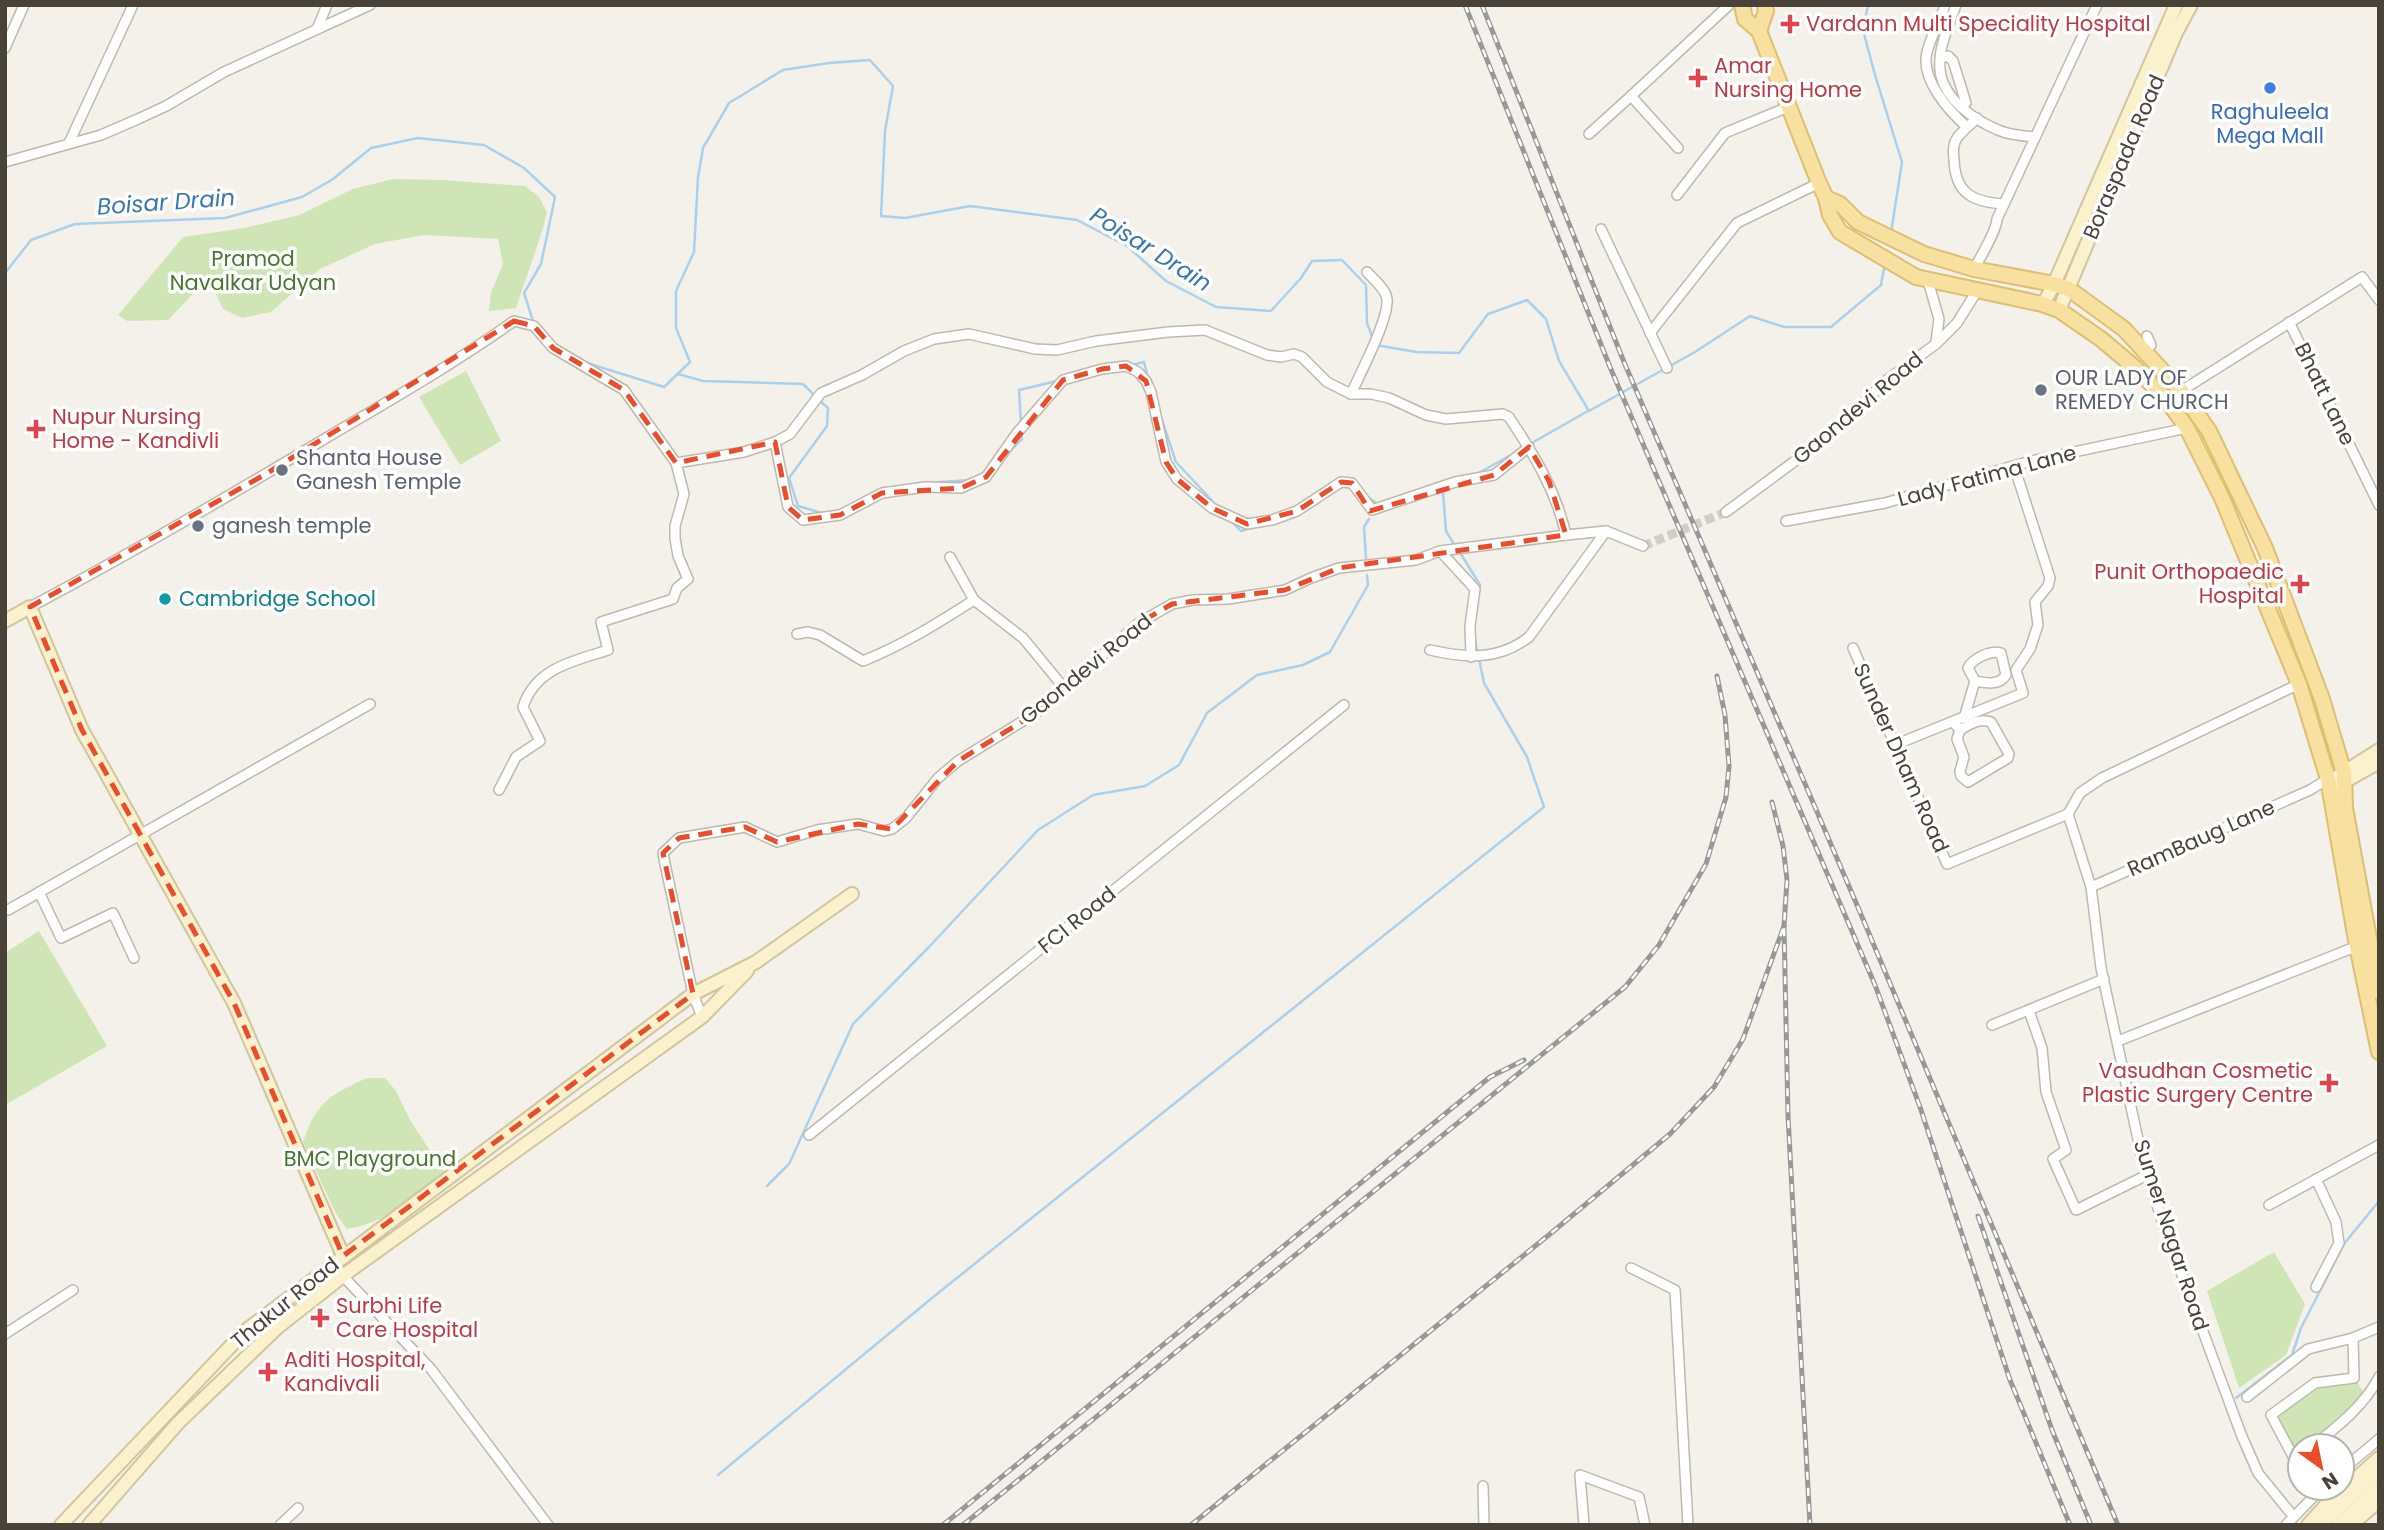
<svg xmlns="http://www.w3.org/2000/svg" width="2384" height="1530" font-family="Poppins,sans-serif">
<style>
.green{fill:#cfe5b6}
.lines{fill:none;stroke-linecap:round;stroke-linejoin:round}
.stream{stroke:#abd0ec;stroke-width:2.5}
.street-tunnel{stroke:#d2cec7;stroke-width:9;stroke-dasharray:9 4.5;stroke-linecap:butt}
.street-casing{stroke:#bfb9ad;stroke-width:12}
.secondary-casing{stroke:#d0c59d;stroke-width:16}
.primary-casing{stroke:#dcbf70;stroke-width:18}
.street{stroke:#fff;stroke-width:9}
.secondary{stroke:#fbf1cd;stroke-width:12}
.primary{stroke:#f8e1a0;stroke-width:14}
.rail-casing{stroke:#989898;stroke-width:5}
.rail{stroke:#fff;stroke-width:2.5;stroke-dasharray:8;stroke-linecap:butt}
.marked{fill:none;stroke:#ec4c2a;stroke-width:5;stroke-dasharray:14 9;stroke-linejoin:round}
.health-dot{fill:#e0444e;stroke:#fff;stroke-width:2.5}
.shop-dot{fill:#3f7fe0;stroke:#fff;stroke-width:2.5}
.worship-dot{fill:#6b7280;stroke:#fff;stroke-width:2.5}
.culture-dot{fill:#0f9aa8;stroke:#fff;stroke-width:2.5}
.labels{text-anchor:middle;stroke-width:7;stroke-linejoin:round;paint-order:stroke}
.health-label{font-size:21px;fill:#be3a42;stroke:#fff;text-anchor:start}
.shop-label{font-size:21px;fill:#366cbe;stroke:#fff}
.street-label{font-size:21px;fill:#484239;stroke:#fff}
.park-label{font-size:21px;fill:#48762f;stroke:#fff}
.worship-label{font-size:21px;fill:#5b616d;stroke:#fff;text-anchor:start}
.culture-label{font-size:21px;fill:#0d838f;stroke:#fff;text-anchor:start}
.water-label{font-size:23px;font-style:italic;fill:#3878ad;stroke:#fff}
</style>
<rect width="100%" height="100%" fill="#f4f1ea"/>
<g class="green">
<path d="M 393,179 L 443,180 L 525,186 L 539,197 L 547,213 C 539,245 526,276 516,308 L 489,311 L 491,292 L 503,264 L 498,239 L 424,235 L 375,244 L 320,269 L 271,312 L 242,318 L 223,309 L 208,278 L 168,320 L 127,321 L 118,315 L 183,237 L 244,228 L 299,215 L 353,189 Z"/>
<polygon points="466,371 501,441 460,465 419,397"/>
<polygon points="39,931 107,1046 5,1105 5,953"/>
<path d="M 367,1078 L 385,1078 L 396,1091 L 410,1120 L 444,1172 C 416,1196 384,1224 347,1229 L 335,1212 L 303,1142 C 317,1101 330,1095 367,1078 Z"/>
<polygon points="2274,1252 2305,1304 2286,1355 2239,1388 2207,1291"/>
<polygon points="2357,1382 2364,1393 2344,1418 2306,1446 2300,1446 2300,1450 2296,1453 2278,1417 2317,1387"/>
</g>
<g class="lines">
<g class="stream">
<polyline points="1868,5 1863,30 1875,75 1902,162 1891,233"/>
<polyline points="5,273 31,240 75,224 225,218 302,197 333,179 371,148 418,138 484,145 524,168 555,197 541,264 524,293 534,324"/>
<polyline points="1376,345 1416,352 1459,353 1488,314 1527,300 1546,319 1559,361 1589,411 1695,352 1750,316 1784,327 1831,327 1881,285 1885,263"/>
<polyline points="587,363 664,387 690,362 676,328 676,291 694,252 698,177 703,148 729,103 783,70 829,63 870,60 893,86 885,131 881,216 905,218 970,206 1077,220 1127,246 1166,281 1216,307 1271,311 1301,278 1312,261 1342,260 1366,285 1367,323 1373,339"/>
<polyline points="1132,365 1144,362 1148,378"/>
<polyline points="678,374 703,381 803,384 815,396"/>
<polyline points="820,401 828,408 827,426 789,478 798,506 822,513"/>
<polyline points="1161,417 1176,462 1218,507"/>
<polyline points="1021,424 1019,390 1057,381"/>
<polyline points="1530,444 1588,411"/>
<polyline points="1010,451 1022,439 1021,431"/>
<polyline points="1475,475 1518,451"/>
<polyline points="927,483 970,480"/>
<polyline points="903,486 921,483"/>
<polyline points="1443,492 1446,531 1455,546"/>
<polyline points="1365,495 1379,505"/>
<polyline points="1431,495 1443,492 1454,486"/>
<polyline points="1306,510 1320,501"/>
<polyline points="1232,522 1241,531 1253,527"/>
<polyline points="1459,551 1480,585 1479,591"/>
<polyline points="1366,558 1364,527 1369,519"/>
<polyline points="1475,638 1477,652"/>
<polyline points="767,1186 789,1164 853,1024 929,947 1038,830 1093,795 1145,786 1179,765 1207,713 1257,675 1303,665 1330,652 1368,585 1367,575"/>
<polyline points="2236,1398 2292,1355 2301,1328 2344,1244 2379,1201"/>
<polyline points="718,1475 932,1298 1544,807 1527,757 1484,683 1479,659"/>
</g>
<polyline class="street-tunnel" points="1643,546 1726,512"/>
<defs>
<g id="street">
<path d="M 1945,5 C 1940,21 1931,36 1927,52 C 1920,79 1949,111 1967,127"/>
<path d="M 1956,5 C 1949,25 1938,48 1940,69 C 1942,98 1974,120 1998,130 C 2009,135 2023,136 2035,137"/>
<polyline points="317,29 327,5"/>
<polyline points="5,48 24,5"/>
<polyline points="1941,58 1948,56 1953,61 1966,103"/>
<path d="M 1977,118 C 1971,124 1962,131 1957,138 C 1953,144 1953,153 1954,159 C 1955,194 1973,202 2004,204"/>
<polyline points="1589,134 1631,96"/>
<polyline points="69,143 133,5"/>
<polyline points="1678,148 1631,96 1729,5"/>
<polyline points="5,162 101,135 138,119 166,106 224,72 370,5"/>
<polyline points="1677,195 1725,133 1788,107"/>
<polyline points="1601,229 1667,368"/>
<path d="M 1974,269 C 1980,258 1997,230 1997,219 L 2097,5"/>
<polyline points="1928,281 1939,319 1936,342"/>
<polyline points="2289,322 2379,505"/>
<polyline points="1650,333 1737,223 1819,183"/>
<polyline points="2145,352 2151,345 2147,336"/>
<polyline points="2181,391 2362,277 2379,300"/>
<path d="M 1351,394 C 1360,374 1389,319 1387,299 C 1386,289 1373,279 1367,272"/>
<polyline points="775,442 788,507 803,520 840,515 882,493 925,487 961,488 986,477 1017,433 1063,380 1102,369 1126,366 1138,372 1146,381 1151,392 1166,462 1177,479 1212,508 1247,524 1272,520 1297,511 1341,482 1352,483 1372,510 1455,482 1494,475 1529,447"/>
<path d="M 676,463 L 744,452 L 775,442 L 790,434 L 821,393 L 862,375 L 904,351 L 934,339 L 969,334 L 1035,349 L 1057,350 L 1096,341 L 1168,332 L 1205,330 L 1267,355 L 1281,357 L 1294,354 L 1302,357 L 1327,382 L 1351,394 L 1371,394 L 1389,398 L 1426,415 L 1446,419 L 1503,414 L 1509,417 C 1534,455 1556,490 1566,535"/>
<polyline points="1726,512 1799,458 1856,410 1888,379 1936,344 1957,323 1977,291"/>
<polyline points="1786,521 1885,503 2027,462 2187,428"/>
<polyline points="1440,551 1475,589 1470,626 1471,657"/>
<polyline points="950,557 974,600 1023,638 1065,689"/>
<path d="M 30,607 C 127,556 222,500 316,444 C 383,404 451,366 514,321 L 534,326 L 553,348 L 624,390 L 676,463 L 684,494 L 675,526 L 675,538 L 678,556 L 688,579 L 677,588 L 673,599 L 601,622 L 608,650 C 574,661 535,668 523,707 L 540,741 L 516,757 L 499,790"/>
<path d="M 797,634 L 808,632 L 820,635 L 863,661 C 903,645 938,623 974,600"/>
<polyline points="1853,648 1947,864 2068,814"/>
<path d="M 1430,650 C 1465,658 1498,661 1529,637 L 1606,531"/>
<path d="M 1964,718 L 1975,681 L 1968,668 C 1973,658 1991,650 2001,653 L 2006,675 C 1999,686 1986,683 1975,681"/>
<path d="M 1953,722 L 1960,730 C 1970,724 1979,718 1991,722 L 2009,754 L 2008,758 L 1968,782 L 1961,776 L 1960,771 L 1964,757 L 1957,739 L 1960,730"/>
<polyline points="1897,744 2023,693 2016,670 2030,649 2038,625 2035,602 2048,586 2050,578 2014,466"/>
<polyline points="2068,814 2091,887 2101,968 2142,1158 2162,1221 2241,1434 2258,1473 2293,1516"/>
<polyline points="2068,814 2080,793 2102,778 2299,684"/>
<polyline points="2091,887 2310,790 2328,779"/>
<polyline points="39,892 61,938 113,913 134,958"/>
<polyline points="8,910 370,704"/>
<polyline points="2029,1011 2042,1048 2046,1092 2066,1150 2053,1159 2076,1210 2147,1175"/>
<polyline points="702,1017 693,994 665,864 663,853 679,838 745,827 777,842 817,830 858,824 884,831 892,829 906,818 938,778 958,761 1036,713 1139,623 1172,604 1193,600 1228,599 1285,590 1311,578 1339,568 1416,560 1440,551 1566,535 1606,531 1643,546"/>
<polyline points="1992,1025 2104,979"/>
<polyline points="2118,1041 2360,945"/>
<polyline points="809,1135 1344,705"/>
<polyline points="2269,1205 2379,1145"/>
<polyline points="1631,1268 1675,1290 1688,1525"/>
<polyline points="340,1273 431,1369 548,1525"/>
<polyline points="2316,1287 2339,1243 2336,1222 2316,1179"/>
<polyline points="5,1334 73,1290"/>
<polyline points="2247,1397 2308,1349 2353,1338 2379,1327"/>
<path d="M 2313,1446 C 2338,1426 2364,1406 2379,1377"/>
<polyline points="2300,1456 2295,1460 2300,1467"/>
<polyline points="2295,1460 2271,1415 2315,1383 2354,1378 2353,1338"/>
<polyline points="2342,1470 2379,1439"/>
<polyline points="1483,1486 1484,1525"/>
<polyline points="280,1525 298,1508"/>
<polyline points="1584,1525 1580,1475 1639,1497 1645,1525"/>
<polyline points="2286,1525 2322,1488"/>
</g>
<g id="secondary">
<polyline points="2042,304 2044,303 2054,284 2176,5"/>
<polyline points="2059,310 2176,33 2191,5"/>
<polyline points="5,621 30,607 82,730 234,1003 343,1256"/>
<polyline points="2338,776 2379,750"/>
<polyline points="2337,786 2379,762"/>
<polyline points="61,1525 245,1331 693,994 756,962 852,894"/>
<polyline points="89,1525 178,1423 278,1327 348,1272 702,1017 747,971"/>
<polyline points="2308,1525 2326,1505 2379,1458"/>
<polyline points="2320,1525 2379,1472"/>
<polyline points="2338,1525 2379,1488"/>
<polyline points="2351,1525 2379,1501"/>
</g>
<g id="primary">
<polyline points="1742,5 1745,19 1759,31 1819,183 1826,198 1840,204 1858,222 1924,254 1974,269 2054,284 2069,289 2124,329 2181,391 2209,431 2265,548 2322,699 2344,773 2345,808 2379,992"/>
<polyline points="1759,31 1766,11 1765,5"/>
<polyline points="1826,198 1830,215 1840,232 1916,277 2042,304 2059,310 2101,339 2133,366 2166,399 2187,428 2222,498 2299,684 2328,779 2357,946 2379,1052"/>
</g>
</defs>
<use href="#street" class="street-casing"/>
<use href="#secondary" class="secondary-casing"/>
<use href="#primary" class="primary-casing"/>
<use href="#street" class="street"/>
<use href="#secondary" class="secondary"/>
<use href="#primary" class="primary"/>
<defs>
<g id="rail">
<polyline points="1465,5 1610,367 1875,985 1920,1107 2010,1380 2070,1525"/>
<polyline points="1482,5 1624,362 1857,905 2118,1525"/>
<polyline points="1772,802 1783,846 1787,880 1784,926 1788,1116 1810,1525"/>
<polyline points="1978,1216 2052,1430 2091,1525"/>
<polyline points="943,1525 1490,1077 1524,1060"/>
<polyline points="963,1525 1625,987 1659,945 1706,864 1726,797 1729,766 1725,715 1717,676"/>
<polyline points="1191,1525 1550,1234 1670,1134 1714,1087 1743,1039 1784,926"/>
</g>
</defs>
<use href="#rail" class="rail-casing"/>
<use href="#rail" class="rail"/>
</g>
<path class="marked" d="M 514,321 L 534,326 L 553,348 L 624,390 L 676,463 L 775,442 L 788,507 L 803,520 L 840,515 L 882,493 L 961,488 L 986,477 L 1063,380 L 1102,369 L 1126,366 L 1146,381 L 1166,462 L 1177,479 L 1212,508 L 1247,524 L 1297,511 L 1341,482 L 1352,483 L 1370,511 L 1494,475 L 1529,447 L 1549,481 L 1566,535 L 1339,568 L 1285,590 L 1172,604 L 1139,623 L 1036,713 L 958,761 L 892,829 L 858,824 L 777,842 L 745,827 L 679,838 L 663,853 L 693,994 L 343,1256 L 234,1003 L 82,730 L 30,607 L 264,475 Z"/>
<g class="health-dot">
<path d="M1786.5 13.5h7v7h7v7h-7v7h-7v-7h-7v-7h7z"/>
<path d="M1694.5 67.5h7v7h7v7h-7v7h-7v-7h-7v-7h7z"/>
<path d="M32.5 418.5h7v7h7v7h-7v7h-7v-7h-7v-7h7z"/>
<path d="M2296.5 573.5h7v7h7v7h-7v7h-7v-7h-7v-7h7z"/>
<path d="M2325.5 1072.5h7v7h7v7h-7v7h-7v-7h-7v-7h7z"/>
<path d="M316.5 1307.5h7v7h7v7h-7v7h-7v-7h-7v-7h7z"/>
<path d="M264.5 1361.5h7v7h7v7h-7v7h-7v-7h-7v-7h7z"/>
</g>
<circle class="shop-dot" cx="2270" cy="88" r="7"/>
<g class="worship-dot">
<circle cx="2041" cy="390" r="7"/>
<circle cx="282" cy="470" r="7"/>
<circle cx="198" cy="526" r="7"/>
</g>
<circle class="culture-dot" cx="165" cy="599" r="7"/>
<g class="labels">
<g class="health-label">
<text x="1806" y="31">Vardann Multi Speciality Hospital</text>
<text x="1714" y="73">Amar<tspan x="1714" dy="24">Nursing Home</tspan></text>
<text x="52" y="424">Nupur Nursing<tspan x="52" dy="24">Home - Kandivli</tspan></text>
<text x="2284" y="579" text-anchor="end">Punit Orthopaedic<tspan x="2284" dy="24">Hospital</tspan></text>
<text x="2313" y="1078" text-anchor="end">Vasudhan Cosmetic<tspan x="2313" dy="24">Plastic Surgery Centre</tspan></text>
<text x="336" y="1313">Surbhi Life<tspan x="336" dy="24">Care Hospital</tspan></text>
<text x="284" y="1367">Aditi Hospital,<tspan x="284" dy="24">Kandivali</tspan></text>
</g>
<g class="shop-label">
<text x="2270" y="119">Raghuleela<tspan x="2270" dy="24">Mega Mall</tspan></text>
</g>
<g class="street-label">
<text transform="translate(2124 157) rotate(-67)" y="7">Boraspada Road</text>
<text transform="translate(2325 394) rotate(64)" y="7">Bhatt Lane</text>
<text transform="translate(1858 408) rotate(-40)" y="7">Gaondevi Road</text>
<text transform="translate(1987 476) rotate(-15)" y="7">Lady Fatima Lane</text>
<text transform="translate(1086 669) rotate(-39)" y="7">Gaondevi Road</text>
<text transform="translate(1901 758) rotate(66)" y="7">Sunder Dham Road</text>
<text transform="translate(2201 838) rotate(-24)" y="7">RamBaug Lane</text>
<text transform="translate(1077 920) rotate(-39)" y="7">FCI Road</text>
<text transform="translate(2171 1235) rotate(72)" y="7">Sumer Nagar Road</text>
<text transform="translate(285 1303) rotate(-39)" y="7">Thakur Road</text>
</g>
<g class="park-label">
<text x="253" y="266">Pramod<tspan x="253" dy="24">Navalkar Udyan</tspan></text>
<text x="370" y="1166">BMC Playground</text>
</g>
<g class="worship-label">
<text x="2055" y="385">OUR LADY OF<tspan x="2055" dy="24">REMEDY CHURCH</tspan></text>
<text x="296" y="465">Shanta House<tspan x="296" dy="24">Ganesh Temple</tspan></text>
<text x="212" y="533">ganesh temple</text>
</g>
<g class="culture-label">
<text x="179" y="606">Cambridge School</text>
</g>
<g class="water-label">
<text transform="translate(166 202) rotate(-4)" y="8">Boisar Drain</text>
<text transform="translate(1151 249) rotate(32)" y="8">Poisar Drain</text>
</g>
</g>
<rect width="2384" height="1530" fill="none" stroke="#484239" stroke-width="14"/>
<g transform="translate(2321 1467) rotate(147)"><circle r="33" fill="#ffffff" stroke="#b6b3b0" stroke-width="2"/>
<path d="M0-5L12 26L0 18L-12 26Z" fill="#ec4c2a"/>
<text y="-10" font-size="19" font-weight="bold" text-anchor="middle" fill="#484239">N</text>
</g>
</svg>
